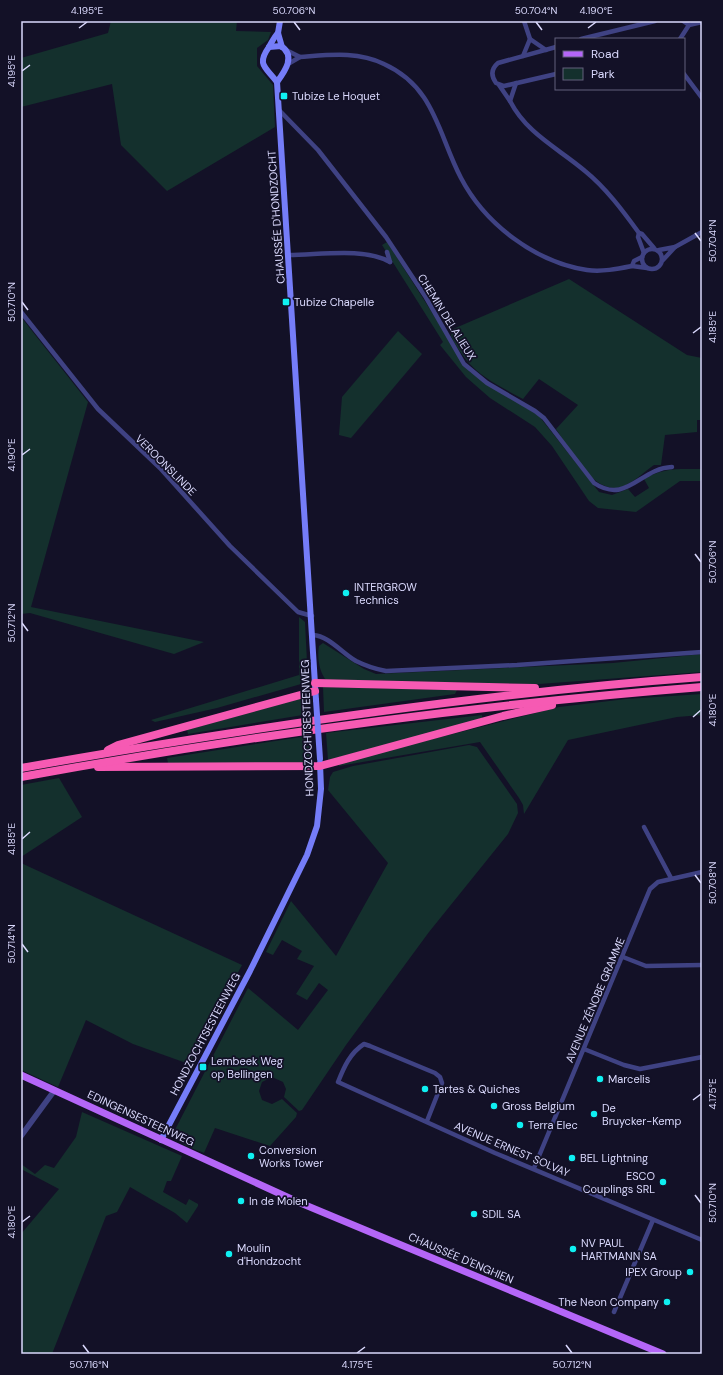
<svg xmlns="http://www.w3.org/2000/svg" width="723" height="1375" font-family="'DM Sans',sans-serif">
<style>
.green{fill:#14302d}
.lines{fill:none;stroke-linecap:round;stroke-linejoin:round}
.minor{stroke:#3f4283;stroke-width:4.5}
.tertiary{stroke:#3f4283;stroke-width:5.5}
.secondary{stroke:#757df8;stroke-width:6}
.primary{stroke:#b466f7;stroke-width:7}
.motorway{stroke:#f65ab3;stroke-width:8}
.secondary-bridge{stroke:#757df8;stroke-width:6}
.ticks{fill:none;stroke:#dad9fd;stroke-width:1.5}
.poi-dot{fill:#0ff0f2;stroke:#131127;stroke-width:1.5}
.labels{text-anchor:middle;stroke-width:3.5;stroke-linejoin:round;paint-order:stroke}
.poi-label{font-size:11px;fill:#dad9fd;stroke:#131127;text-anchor:start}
.street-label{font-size:11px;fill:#dad9fd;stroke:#131127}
.neatline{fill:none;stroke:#dad9fd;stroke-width:1.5}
.ticks-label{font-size:10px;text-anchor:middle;fill:#dad9fd}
</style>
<rect width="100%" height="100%" fill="#131127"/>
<g class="green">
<polygon points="111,21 237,21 236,31 271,32 268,40 257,48 257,66 273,85 275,127 167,191 121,145 112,84 21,107 21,58 108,33"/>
<path d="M 387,242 L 470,372 L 539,416 L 599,492 L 612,495 L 628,489 L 635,497 L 649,488 L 644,479 C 664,467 680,469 702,469 L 702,481 L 680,481 L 636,512 L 598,508 L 589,501 L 552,446 L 535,427 L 490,398 L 466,377 L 440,345 L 443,342 L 382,245 Z"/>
<path d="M 569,279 L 687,355 L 702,358 L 702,420 L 697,420 L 697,432 L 665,435 L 661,465 L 654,465 C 644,472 633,483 621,487 C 593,495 569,448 556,429 L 578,405 L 539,379 L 523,399 C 490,381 469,372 451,336 L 453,329 Z"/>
<polygon points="21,317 88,402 31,607 204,642 174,654 30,613 21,614"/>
<polygon points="398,331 422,354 351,438 339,435 342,397"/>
<polygon points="299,617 305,622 308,682 217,708 155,722 151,720 299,675"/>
<path d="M 323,643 L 364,669 L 376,674 L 613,663 L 702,654 L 702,672 L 539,684 L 326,680 C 319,671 317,657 319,646 Z"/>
<polygon points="323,687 457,690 455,694 324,712"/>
<polygon points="702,694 702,715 677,717 568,740 524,814 523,805 519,798 480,742 339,766 338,763 559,707 626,699"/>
<polygon points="303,698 308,700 309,714 188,734 187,730"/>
<polygon points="482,715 482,719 328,760 326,733"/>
<polygon points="301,737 308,737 311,742 310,761 306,763 168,763 167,758"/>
<path d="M 469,745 L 477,747 L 517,804 L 518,813 L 508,834 L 429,932 L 346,1045 L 302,1110 L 299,1111 L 284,1097 L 286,1089 L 283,1082 L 272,1077 L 262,1082 L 259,1091 L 262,1100 L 272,1104 L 282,1099 L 297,1113 L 296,1117 L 270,1146 L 215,1128 L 204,1153 C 196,1149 173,1144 175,1132 C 175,1128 179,1123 180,1120 L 248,988 L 298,1030 L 328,990 L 319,983 L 307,1000 L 296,994 L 314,966 L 297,959 L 302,951 L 282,940 L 273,955 L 266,952 L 291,901 L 336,956 L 388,863 L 328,790 L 330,777 L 333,772 L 353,766 Z"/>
<polygon points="59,778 82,817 21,857 21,785"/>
<polygon points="21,863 242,965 189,1064 133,1044 86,1020 58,1087 21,1070"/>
<polygon points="82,1112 182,1156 171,1181 167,1181 163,1192 186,1205 189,1199 198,1204 198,1206 187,1223 175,1213 130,1187 117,1212 106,1216 52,1354 21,1354 21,1234 59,1189 21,1169 21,1164 35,1174 45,1165 54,1168 76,1137"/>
</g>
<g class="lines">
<g class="minor">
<polyline points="524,21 530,39"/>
<polyline points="689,25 702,22"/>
<polyline points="581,39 655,21"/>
<polyline points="680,39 689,25 683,21"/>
<path d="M 556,47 L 498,63 C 491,69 491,76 496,83 L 504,86 L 556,74"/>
<polyline points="286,50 300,57 288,64"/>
<polyline points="523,56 530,39 546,50"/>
<path d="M 300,57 C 329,55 357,51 384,64 C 435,87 438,134 461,178 C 485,224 535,262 587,270 C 602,272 617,269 632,266"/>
<polyline points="684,74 702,98"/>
<polyline points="499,85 510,101 516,83"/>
<path d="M 510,101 C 527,134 558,148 585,171 C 606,188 623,211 639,233"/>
<path d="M 279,110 L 318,150 L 386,237 L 425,296 L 464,364 L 487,383 L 535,411 L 544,418 L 594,483 C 627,505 640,468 672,467"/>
<polyline points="675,247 702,232"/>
<circle cx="652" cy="259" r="10"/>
<polyline points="659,250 675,247 663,260"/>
<polyline points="387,252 390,262"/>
<polyline points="644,253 638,237 639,233 642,234 654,248"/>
<path d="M 289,255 C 319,255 364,247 390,262"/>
<polyline points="642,257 634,261 632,266 647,268"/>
<polyline points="21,312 98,409 160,468 230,546 298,612 312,616"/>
<path d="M 313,635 C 329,636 342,653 356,661 C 366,666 375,669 386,671 L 517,665 L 702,652"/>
<polyline points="644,827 671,878"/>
<polyline points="623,957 646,966 702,965"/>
<polyline points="584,1049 624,1065 640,1069 702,1057"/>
<path d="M 427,1121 L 442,1083 L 440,1077 L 435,1073 L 370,1046 L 364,1044 C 350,1053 344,1067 338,1082 L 495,1153 L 702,1240"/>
<polyline points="534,1168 650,889 658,882 702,872"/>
<polyline points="614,1312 653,1220"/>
<polyline points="702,1354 702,1353"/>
</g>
<polyline class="tertiary" points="21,1136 54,1091"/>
<g class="secondary">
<polyline points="280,21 278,33 282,47"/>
<path d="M 269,47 L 281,46 C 296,56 285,71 277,82"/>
<polyline points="277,82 316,700"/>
<path d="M 277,82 C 266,67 256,65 269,47 C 272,42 274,37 278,33"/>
<polyline points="161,1140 250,971 307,855 317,826 321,789 320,763"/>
</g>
<polyline class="primary" points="21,1075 298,1202 663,1354"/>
<g class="motorway">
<polyline points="315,683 535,688"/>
<polyline points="108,750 118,745 315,691"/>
<polyline points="98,767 320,766 503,716 552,705"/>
<path d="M 21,768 C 246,728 474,694 702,677"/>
<path d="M 21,777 C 246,736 474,705 702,687"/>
</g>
<polyline class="secondary-bridge" points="316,700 320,759"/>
</g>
<path class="ticks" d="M 294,22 L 300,30M 536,22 L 542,30M 79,28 L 87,22M 588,28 L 596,22M 22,71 L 30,65M 695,233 L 701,241M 22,302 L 28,310M 693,333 L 701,327M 22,455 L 30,449M 695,554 L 701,562M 22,623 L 28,631M 693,717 L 701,710M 22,839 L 30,832M 695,875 L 701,883M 22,944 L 28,952M 693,1100 L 701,1094M 695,1195 L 701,1203M 22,1222 L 30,1216M 83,1345 L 89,1353M 566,1345 L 572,1353M 357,1353 L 365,1347"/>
<g class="poi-dot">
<rect x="280" y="92" width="8" height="8" rx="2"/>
<rect x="282" y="298" width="8" height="8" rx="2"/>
<circle cx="346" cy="593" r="4"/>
<rect x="199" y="1063" width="8" height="8" rx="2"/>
<circle cx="600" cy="1079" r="4"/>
<circle cx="425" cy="1089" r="4"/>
<circle cx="494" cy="1106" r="4"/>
<circle cx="594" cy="1114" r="4"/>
<circle cx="520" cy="1125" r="4"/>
<circle cx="251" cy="1156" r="4"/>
<circle cx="572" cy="1158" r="4"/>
<circle cx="663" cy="1182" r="4"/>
<circle cx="241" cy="1201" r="4"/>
<circle cx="474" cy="1214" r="4"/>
<circle cx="573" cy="1249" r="4"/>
<circle cx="229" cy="1254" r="4"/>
<circle cx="690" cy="1272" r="4"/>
<circle cx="667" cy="1302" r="4"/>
</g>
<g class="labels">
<g class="poi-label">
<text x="292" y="100">Tubize Le Hoquet</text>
<text x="294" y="306">Tubize Chapelle</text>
<text x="354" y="591">INTERGROW<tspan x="354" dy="13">Technics</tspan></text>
<text x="211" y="1065">Lembeek Weg<tspan x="211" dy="13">op Bellingen</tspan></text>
<text x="608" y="1083">Marcelis</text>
<text x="433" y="1093">Tartes &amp; Quiches</text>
<text x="502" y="1110">Gross Belgium</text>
<text x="602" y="1112">De<tspan x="602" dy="13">Bruycker-Kemp</tspan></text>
<text x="528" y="1129">Terra Elec</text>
<text x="259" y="1154">Conversion<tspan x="259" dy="13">Works Tower</tspan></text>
<text x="580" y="1162">BEL Lightning</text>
<text x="655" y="1180" text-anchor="end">ESCO<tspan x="655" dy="13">Couplings SRL</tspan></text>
<text x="249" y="1205">In de Molen</text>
<text x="482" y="1218">SDIL SA</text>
<text x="581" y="1247">NV PAUL<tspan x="581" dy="13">HARTMANN SA</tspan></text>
<text x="237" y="1252">Moulin<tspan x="237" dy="13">d'Hondzocht</tspan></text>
<text x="682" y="1276" text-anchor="end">IPEX Group</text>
<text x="659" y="1306" text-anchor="end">The Neon Company</text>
</g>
<g class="street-label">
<text transform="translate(276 217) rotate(-94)" y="4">CHAUSSÉE D'HONDZOCHT</text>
<text transform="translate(447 317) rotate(58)" y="4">CHEMIN DELALIEUX</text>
<text transform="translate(166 465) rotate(45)" y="4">VEROONSLINDE</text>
<text transform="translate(307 728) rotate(-92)" y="4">HONDZOCHTSESTEENWEG</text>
<text transform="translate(595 1000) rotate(-67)" y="4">AVENUE ZÉNOBE GRAMME</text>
<text transform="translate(205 1034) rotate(-62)" y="4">HONDZOCHTSESTEENWEG</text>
<text transform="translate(141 1118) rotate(25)" y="4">EDINGENSESTEENWEG</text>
<text transform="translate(512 1149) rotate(23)" y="4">AVENUE ERNEST SOLVAY</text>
<text transform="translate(461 1258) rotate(23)" y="4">CHAUSSÉE D'ENGHIEN</text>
</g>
</g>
<rect width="723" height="1375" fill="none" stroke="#131127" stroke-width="44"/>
<rect x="555" y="38" width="130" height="52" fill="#131127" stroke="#63617d"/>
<rect x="563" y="51" width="20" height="6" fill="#b466f7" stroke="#63617d"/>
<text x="591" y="58" font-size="12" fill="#dad9fd">Road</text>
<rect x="563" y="68" width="20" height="12" fill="#14302d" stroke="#63617d"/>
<text x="591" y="78" font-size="12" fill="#dad9fd">Park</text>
<rect x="22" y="22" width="679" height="1331" class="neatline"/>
<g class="ticks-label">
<text x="87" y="14">4.195°E</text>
<text x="294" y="14">50.706°N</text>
<text x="536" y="14">50.704°N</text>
<text x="596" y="14">4.190°E</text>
<text transform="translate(11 71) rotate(-90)" y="4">4.195°E</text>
<text transform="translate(712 241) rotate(-90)" y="4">50.704°N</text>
<text transform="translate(11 302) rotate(-90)" y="4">50.710°N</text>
<text transform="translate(712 327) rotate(-90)" y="4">4.185°E</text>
<text transform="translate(11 455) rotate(-90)" y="4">4.190°E</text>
<text transform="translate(712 562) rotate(-90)" y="4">50.706°N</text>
<text transform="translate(11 623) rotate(-90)" y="4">50.712°N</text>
<text transform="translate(712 710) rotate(-90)" y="4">4.180°E</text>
<text transform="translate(11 839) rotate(-90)" y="4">4.185°E</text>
<text transform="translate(712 883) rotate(-90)" y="4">50.708°N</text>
<text transform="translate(11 944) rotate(-90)" y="4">50.714°N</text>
<text transform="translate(712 1094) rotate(-90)" y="4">4.175°E</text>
<text transform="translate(712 1203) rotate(-90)" y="4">50.710°N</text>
<text transform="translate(11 1222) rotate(-90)" y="4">4.180°E</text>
<text x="89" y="1368">50.716°N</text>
<text x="357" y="1368">4.175°E</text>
<text x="572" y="1368">50.712°N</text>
</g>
</svg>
